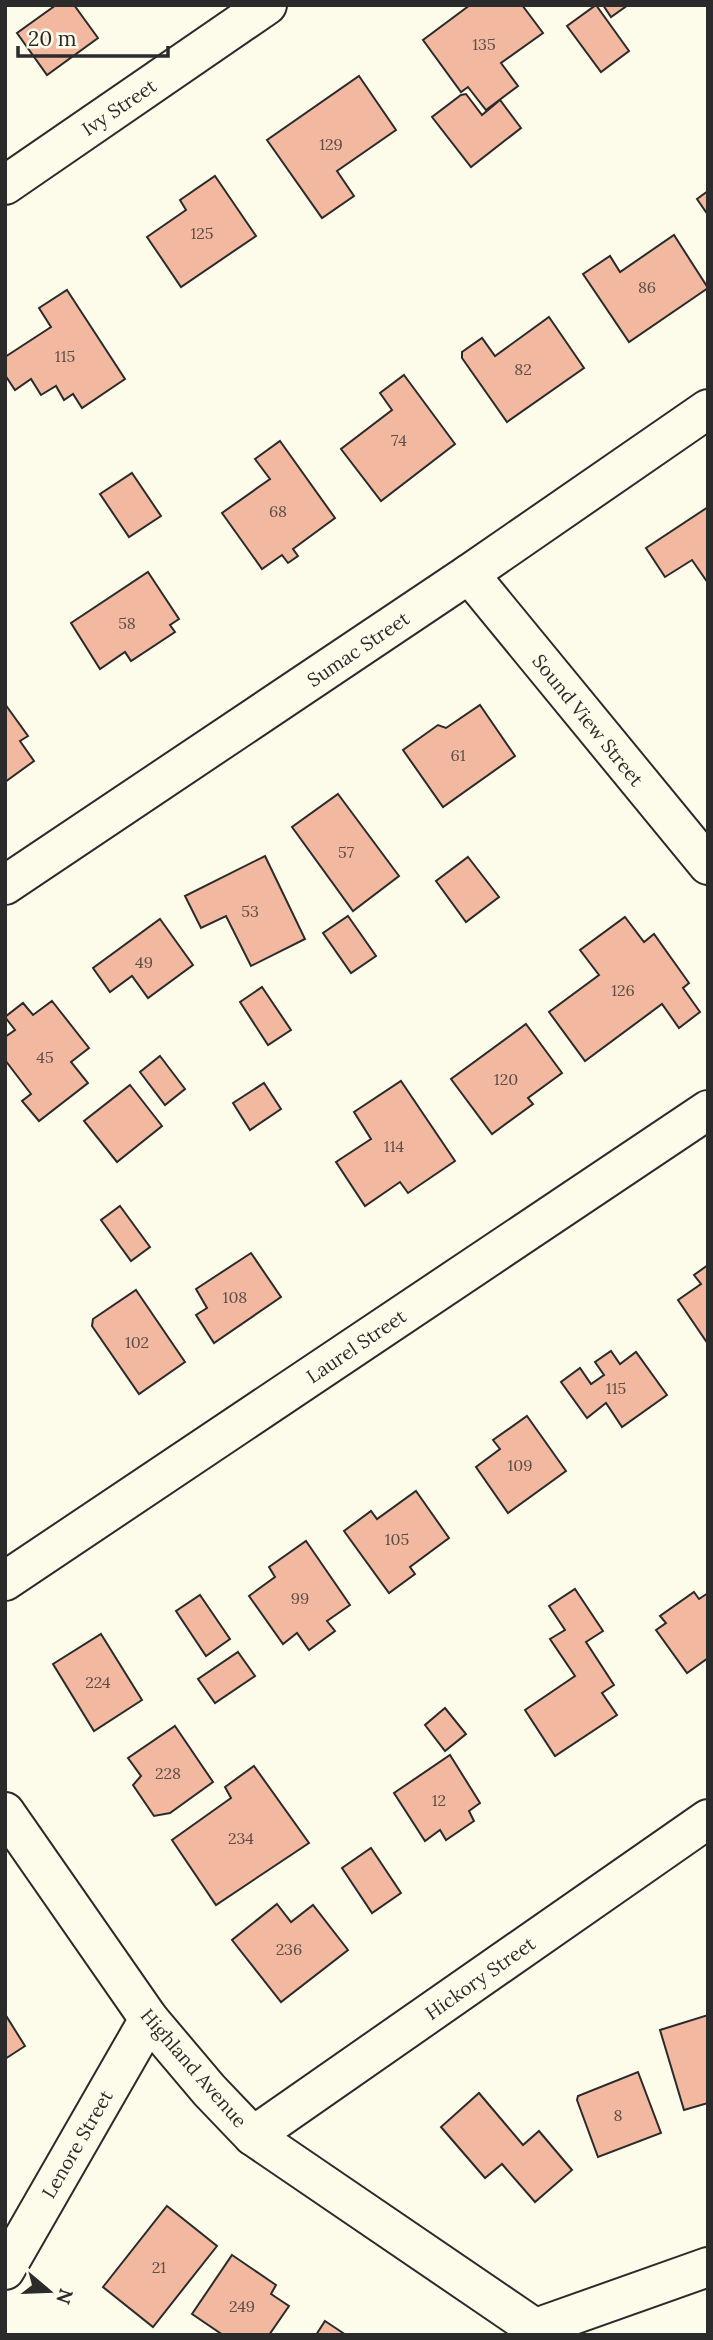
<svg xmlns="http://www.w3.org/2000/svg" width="713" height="2340" font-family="Lora,serif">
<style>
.building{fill:#f2b8a0;stroke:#2b2b2b;stroke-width:2}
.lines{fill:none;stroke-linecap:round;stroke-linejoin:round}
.minor-casing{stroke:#2b2b2b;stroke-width:42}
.minor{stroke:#fdfbea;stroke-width:38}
.labels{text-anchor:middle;stroke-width:5;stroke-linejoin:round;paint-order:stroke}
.number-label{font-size:16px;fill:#5d4e48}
.street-label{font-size:19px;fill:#2b2b2b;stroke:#fdfbea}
</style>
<rect width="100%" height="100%" fill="#fdfbea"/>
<g class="building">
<polygon points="56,5 74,5 98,38 47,75 17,33"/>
<polygon points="470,5 522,5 543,33 501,63 518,86 486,110 468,87 461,92 423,40"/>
<polygon points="596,5 629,51 601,72 567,26"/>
<polygon points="603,5 628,5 611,17"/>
<polygon points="359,76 396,130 337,171 354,196 322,218 267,140"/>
<polygon points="466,94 482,115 500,100 521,128 471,167 432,117 461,95"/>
<polygon points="215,176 256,236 181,287 147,237 186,210 180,200"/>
<polygon points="708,191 708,215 697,199"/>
<polygon points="674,235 708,288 629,342 583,274 610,256 620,272"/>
<polygon points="67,290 125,379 82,408 73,394 64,400 56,386 41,395 31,379 15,390 5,375 5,357 51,327 39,308"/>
<polygon points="549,317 584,368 507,422 462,358 462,352 482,338 495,356"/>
<polygon points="404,375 455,444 381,501 341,449 392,410 380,393"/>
<polygon points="280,441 335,518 293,549 298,556 288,563 282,555 262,569 222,513 270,479 255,459"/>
<polygon points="132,473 161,516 129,537 100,494"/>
<polygon points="708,507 708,583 692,560 665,577 646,548"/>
<polygon points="148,572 179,619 170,625 175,632 131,661 125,652 100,669 71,623"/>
<polygon points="5,704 28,736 20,741 34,761 5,782"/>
<polygon points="480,705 515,756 443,807 403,750 438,725 446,728"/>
<polygon points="338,794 399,876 353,911 292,827"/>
<polygon points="265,856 305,939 251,966 226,916 201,928 185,896"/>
<polygon points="468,857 499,897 466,922 436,881"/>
<polygon points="348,916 376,956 351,973 323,933"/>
<polygon points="625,917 644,942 654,934 689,983 683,988 700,1012 679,1028 662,1004 585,1061 549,1012 599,975 580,950"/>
<polygon points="160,919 193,965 148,998 132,976 110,992 93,968"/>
<polygon points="262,987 291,1030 268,1045 240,1002"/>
<polygon points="52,1001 89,1048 71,1062 88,1083 39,1121 22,1101 31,1094 5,1060 5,1037 15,1030 5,1017 23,1003 33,1015"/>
<polygon points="526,1024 562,1073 528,1098 533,1104 492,1134 451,1079"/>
<polygon points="160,1056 185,1089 165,1105 140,1072"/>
<polygon points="401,1081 455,1161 408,1193 400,1182 365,1206 336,1162 371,1139 354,1112"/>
<polygon points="264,1083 281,1109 250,1130 233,1103"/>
<polygon points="130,1085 162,1126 117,1162 84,1121"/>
<polygon points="120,1206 150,1247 131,1261 101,1220"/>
<polygon points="251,1253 281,1297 214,1343 196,1315 207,1308 196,1289"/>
<polygon points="708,1265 708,1344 678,1300 701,1284 694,1275"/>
<polygon points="136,1290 185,1362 139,1394 92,1326 93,1319"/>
<polygon points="611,1351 620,1364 636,1352 667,1395 622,1427 606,1403 587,1418 561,1382 580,1368 591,1384 604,1375 595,1362"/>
<polygon points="527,1416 566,1471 508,1513 476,1467 500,1449 493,1440"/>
<polygon points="416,1491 449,1538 410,1567 415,1574 389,1593 344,1531 371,1511 377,1519"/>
<polygon points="306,1541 350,1605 327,1621 335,1631 309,1650 297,1633 283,1644 249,1596 275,1577 269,1567"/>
<polygon points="575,1589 603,1631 586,1642 614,1685 602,1693 617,1715 555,1756 525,1710 575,1676 550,1639 565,1630 549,1606"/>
<polygon points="694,1592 699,1599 708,1593 708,1658 687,1673 656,1630 666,1623 660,1616"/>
<polygon points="200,1595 230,1639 206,1656 176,1611"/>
<polygon points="101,1634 142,1700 94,1731 53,1664"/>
<polygon points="238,1652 255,1676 215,1703 198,1679"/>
<polygon points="445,1708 466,1734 445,1751 425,1725"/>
<polygon points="175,1726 213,1782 170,1813 154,1816 133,1785 141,1776 128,1758"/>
<polygon points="450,1755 480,1803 469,1811 474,1821 446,1840 440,1830 425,1841 394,1793"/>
<polygon points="254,1766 309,1843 216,1905 172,1840 231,1798 225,1787"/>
<polygon points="371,1848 401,1893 372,1913 342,1868"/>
<polygon points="277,1904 291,1922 313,1905 348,1950 281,2002 232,1940"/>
<polygon points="5,2014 25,2046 5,2059"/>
<polygon points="708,2015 708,2103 684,2110 660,2030"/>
<polygon points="638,2072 661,2133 598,2157 577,2100 578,2096"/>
<polygon points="479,2093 523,2145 539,2131 572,2170 535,2202 502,2164 485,2178 441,2127"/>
<polygon points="167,2206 217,2246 153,2327 103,2287"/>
<polygon points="232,2255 276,2285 271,2294 289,2306 269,2335 223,2335 192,2314"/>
<polygon points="325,2321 346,2335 316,2335"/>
</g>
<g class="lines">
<defs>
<g id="minor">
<polyline points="5,185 267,5"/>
<polyline points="469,574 708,865"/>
<polyline points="5,885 469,574 708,409"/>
<polyline points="5,1581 708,1110"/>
<polyline points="5,1812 149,2019 209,2090 253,2136 545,2335"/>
<polyline points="253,2136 708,1819"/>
<polyline points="5,2270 149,2019"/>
<polyline points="536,2328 708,2267"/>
</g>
</defs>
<use href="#minor" class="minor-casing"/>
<use href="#minor" class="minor"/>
</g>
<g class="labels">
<g class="number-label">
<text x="484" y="50">135</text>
<text x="331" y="150">129</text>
<text x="202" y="239">125</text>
<text x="647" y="293">86</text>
<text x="65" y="362">115</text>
<text x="523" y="375">82</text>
<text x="399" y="446">74</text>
<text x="278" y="517">68</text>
<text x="127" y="629">58</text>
<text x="458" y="761">61</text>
<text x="346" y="858">57</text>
<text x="250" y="917">53</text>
<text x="144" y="968">49</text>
<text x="623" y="996">126</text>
<text x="45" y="1063">45</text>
<text x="506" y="1085">120</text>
<text x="394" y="1152">114</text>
<text x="235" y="1303">108</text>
<text x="137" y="1348">102</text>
<text x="616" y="1394">115</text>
<text x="520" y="1471">109</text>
<text x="397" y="1545">105</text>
<text x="300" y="1604">99</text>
<text x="98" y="1688">224</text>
<text x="168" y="1779">228</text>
<text x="439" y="1806">12</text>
<text x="241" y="1844">234</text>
<text x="289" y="1955">236</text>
<text x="618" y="2121">8</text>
<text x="159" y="2273">21</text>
<text x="242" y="2312">249</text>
</g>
<g class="street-label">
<text transform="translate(119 107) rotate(-34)" y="7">Ivy Street</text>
<text transform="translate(358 649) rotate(-34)" y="7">Sumac Street</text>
<text transform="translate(588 720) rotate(51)" y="7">Sound View Street</text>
<text transform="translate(356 1346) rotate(-34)" y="7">Laurel Street</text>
<text transform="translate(480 1978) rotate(-35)" y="7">Hickory Street</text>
<text transform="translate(194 2068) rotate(49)" y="7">Highland Avenue</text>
<text transform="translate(77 2144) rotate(-60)" y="7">Lenore Street</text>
</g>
</g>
<rect width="713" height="2340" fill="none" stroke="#2b2b2b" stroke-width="14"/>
<g transform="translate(49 2291) rotate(109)" stroke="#fdfbea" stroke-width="5" paint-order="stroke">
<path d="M0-5L12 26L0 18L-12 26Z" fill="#2b2b2b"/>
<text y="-10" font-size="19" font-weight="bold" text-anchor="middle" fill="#2b2b2b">N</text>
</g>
<path d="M18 46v10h150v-10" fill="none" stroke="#2b2b2b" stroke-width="3.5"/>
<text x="28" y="46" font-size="21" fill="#2b2b2b" stroke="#fdfbea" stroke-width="5" paint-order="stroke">20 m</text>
</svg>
